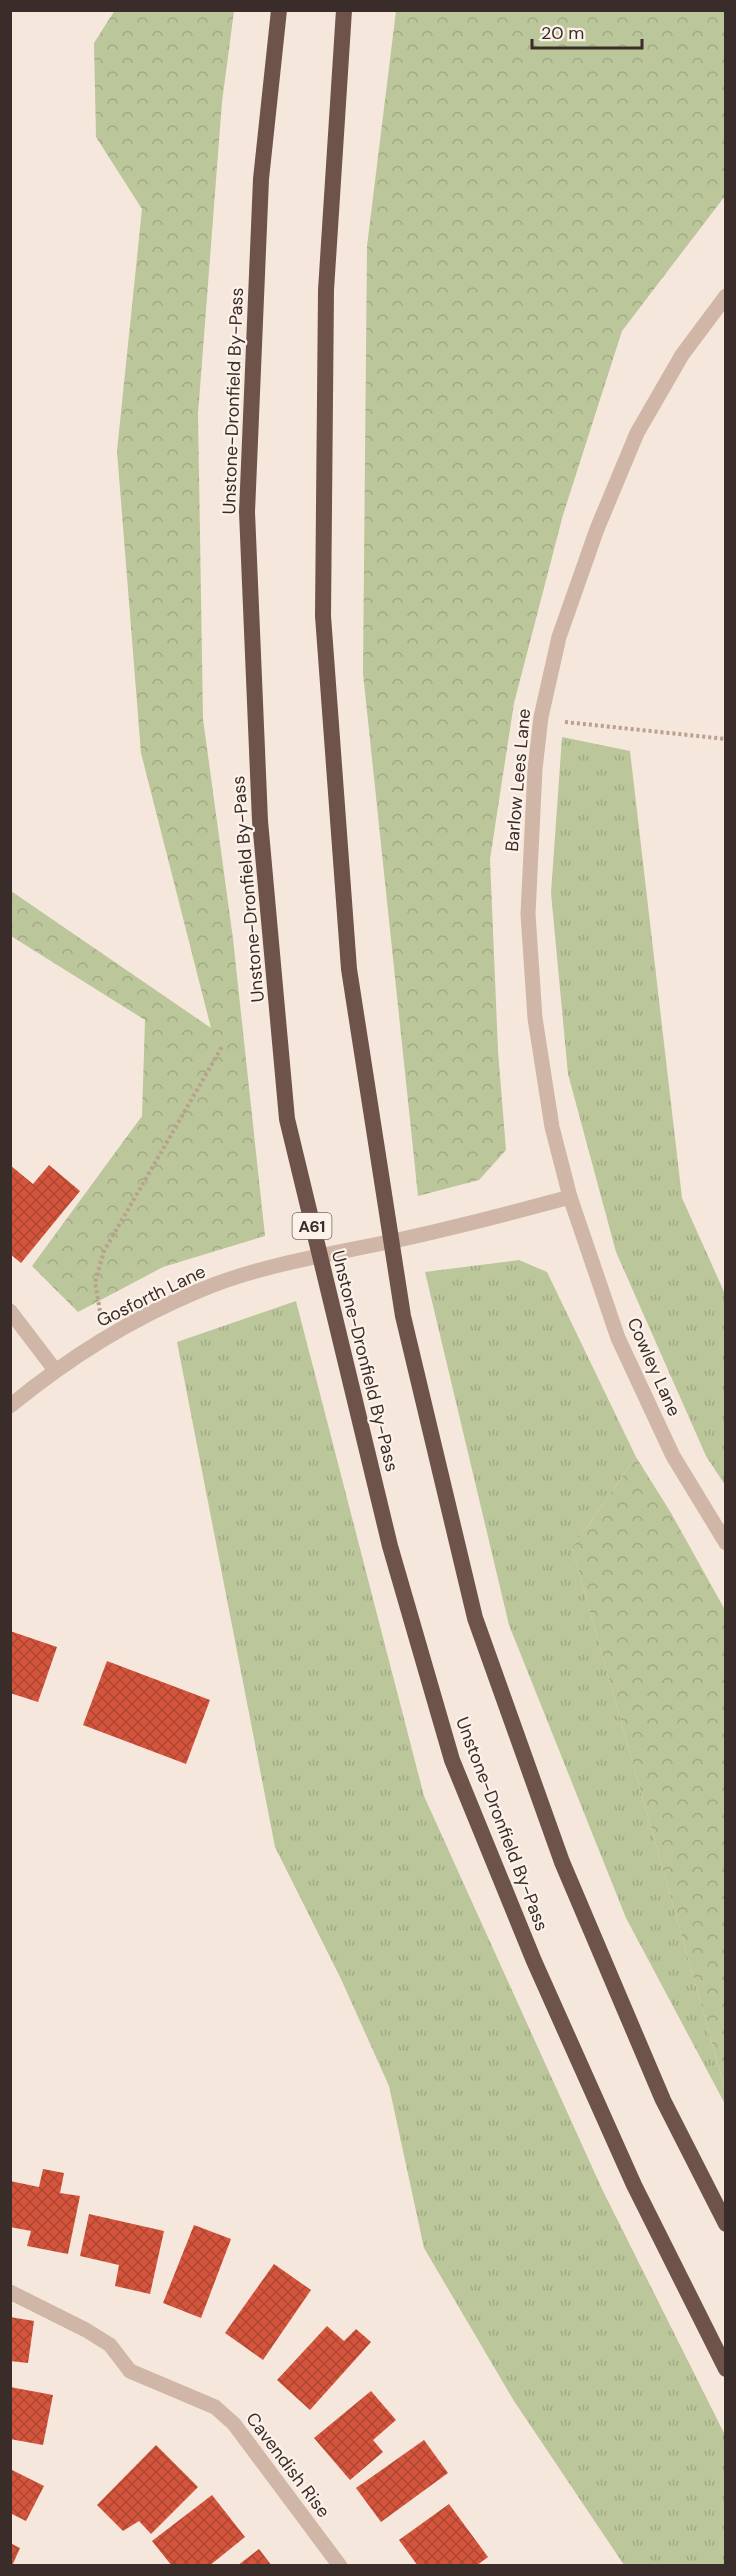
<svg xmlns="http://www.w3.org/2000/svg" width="736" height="2576" font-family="'DM Sans',sans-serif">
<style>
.grass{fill:url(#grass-tufts)}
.forest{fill:url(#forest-crowns)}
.building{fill:url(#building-cross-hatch)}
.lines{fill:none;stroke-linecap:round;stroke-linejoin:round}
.path{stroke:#bb9f90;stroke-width:4;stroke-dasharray:3 3;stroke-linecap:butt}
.service{stroke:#cfb6a6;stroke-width:15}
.minor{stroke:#cfb6a6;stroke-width:15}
.tertiary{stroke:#cfb6a6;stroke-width:15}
.trunk{stroke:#6d534a;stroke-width:16}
.labels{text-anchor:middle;stroke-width:4.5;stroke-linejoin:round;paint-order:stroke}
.shield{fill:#fcf2ea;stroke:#746762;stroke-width:1.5}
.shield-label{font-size:16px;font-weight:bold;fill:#3a2c28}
.street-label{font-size:18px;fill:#3a2c28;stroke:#fcf2ea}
</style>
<defs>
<pattern id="grass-tufts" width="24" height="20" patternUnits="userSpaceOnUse" patternTransform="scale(1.5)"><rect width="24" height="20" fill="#bbc69a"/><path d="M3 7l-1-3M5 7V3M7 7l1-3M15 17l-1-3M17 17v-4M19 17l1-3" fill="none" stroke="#a2aa85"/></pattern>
<pattern id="forest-crowns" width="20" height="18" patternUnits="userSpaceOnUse" patternTransform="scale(1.5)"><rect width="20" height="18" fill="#bbc69a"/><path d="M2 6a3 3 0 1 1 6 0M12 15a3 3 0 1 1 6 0" fill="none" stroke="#a2aa85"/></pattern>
<pattern id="building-cross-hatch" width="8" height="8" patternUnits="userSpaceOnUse" patternTransform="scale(1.5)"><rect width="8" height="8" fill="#d4543c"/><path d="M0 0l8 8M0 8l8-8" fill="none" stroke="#ad4632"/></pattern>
</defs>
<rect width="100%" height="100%" fill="#f5e7dc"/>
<g class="grass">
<polygon points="562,737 630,751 682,1198 725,1294 725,1485 706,1456 616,1252 568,1074 551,893"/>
<polygon points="519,1260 547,1272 636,1457 572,1548 725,2089 725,2104 626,1918 509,1625 425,1272"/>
<polygon points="296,1301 424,1796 602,2189 725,2435 725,2565 624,2565 514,2401 424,2248 389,2086 341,1979 275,1847 177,1342"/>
</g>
<g class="forest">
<polygon points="115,10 234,11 222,102 198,414 203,719 233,939 265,1236 163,1267 78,1312 32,1266 142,1116 145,1020 11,936 11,891 211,1028 141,753 117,451 142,209 96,137 94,43"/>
<polygon points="396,11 726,11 725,196 622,331 563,515 514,703 490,859 498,1051 506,1150 479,1180 418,1196 363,673 367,246"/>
<polygon points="636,1457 671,1513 725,1610 725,2089 572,1548"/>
</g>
<g class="building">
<polygon points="10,1165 33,1184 49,1165 80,1191 21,1263 10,1254"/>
<polygon points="10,1631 57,1647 38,1702 10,1693"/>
<polygon points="107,1661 210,1700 186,1764 83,1725"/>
<polygon points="43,2169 64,2173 60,2193 80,2196 68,2254 27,2246 31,2231 10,2227 10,2181 39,2187"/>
<polygon points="89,2214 164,2231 150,2294 115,2286 119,2265 80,2256"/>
<polygon points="194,2225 231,2239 201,2318 163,2303"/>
<polygon points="274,2264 311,2290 263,2360 225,2333"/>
<polygon points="10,2317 34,2321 28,2363 10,2361"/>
<polygon points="327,2326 344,2341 356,2329 371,2342 310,2410 277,2380"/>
<polygon points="10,2387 53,2395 43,2445 10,2439"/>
<polygon points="371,2391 396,2420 373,2440 383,2452 350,2480 314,2438"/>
<polygon points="424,2440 448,2473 381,2522 356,2488"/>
<polygon points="156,2445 198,2487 151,2534 139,2521 123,2531 97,2505"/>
<polygon points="10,2469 44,2486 26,2521 10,2513"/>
<polygon points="212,2495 245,2537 209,2566 172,2566 152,2541"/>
<polygon points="449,2504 488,2557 476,2566 418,2566 399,2540"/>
<polygon points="10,2543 20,2548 12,2566 10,2566"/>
<polygon points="259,2549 272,2566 237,2566"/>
</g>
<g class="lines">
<g class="path">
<polyline points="565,722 726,739"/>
<polyline points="100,1311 95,1282 104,1251 223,1045"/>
</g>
<polyline class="service" points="10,2292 86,2330 110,2345 130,2371"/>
<g class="minor">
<polyline points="10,1311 55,1370"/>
<polyline points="130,2371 215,2407 234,2424 340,2566"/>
</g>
<g class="tertiary">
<polyline points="726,296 682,355 637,433 597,529 559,637 541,717 535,769 528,914 535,1018 552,1127 570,1197 618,1338 673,1456 726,1543"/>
<path d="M 10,1406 C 66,1360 129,1320 196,1292 C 258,1265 327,1255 393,1241 C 453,1228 511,1213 570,1197"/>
</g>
<g class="trunk">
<polyline points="279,10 261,179 247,512 260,821 287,1119 390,1546 452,1760 534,1961 634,2185 726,2369"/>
<polyline points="344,10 326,290 323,616 349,969 403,1316 475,1618 562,1862 663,2100 726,2224"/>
</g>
</g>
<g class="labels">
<rect class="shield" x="292.5" y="1213" width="39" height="26" rx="4.5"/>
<g class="shield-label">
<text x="312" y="1232">A61</text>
</g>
<g class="street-label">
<text transform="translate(233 401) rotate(-88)" y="6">Unstone-Dronfield By-Pass</text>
<text transform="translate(518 780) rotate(-85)" y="6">Barlow Lees Lane</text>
<text transform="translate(248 889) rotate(-95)" y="6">Unstone-Dronfield By-Pass</text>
<text transform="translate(151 1296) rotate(-26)" y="6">Gosforth Lane</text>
<text transform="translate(365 1361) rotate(76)" y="6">Unstone-Dronfield By-Pass</text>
<text transform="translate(654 1367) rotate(66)" y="6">Cowley Lane</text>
<text transform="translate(502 1824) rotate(69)" y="6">Unstone-Dronfield By-Pass</text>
<text transform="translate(288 2465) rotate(53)" y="6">Cavendish Rise</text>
</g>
</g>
<rect width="736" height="2576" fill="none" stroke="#3a2c28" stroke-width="24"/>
<path d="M532 39v9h110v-9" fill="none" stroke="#3a2c28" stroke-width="3"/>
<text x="541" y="39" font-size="18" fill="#3a2c28" stroke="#fcf2ea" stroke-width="4.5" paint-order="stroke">20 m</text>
</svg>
